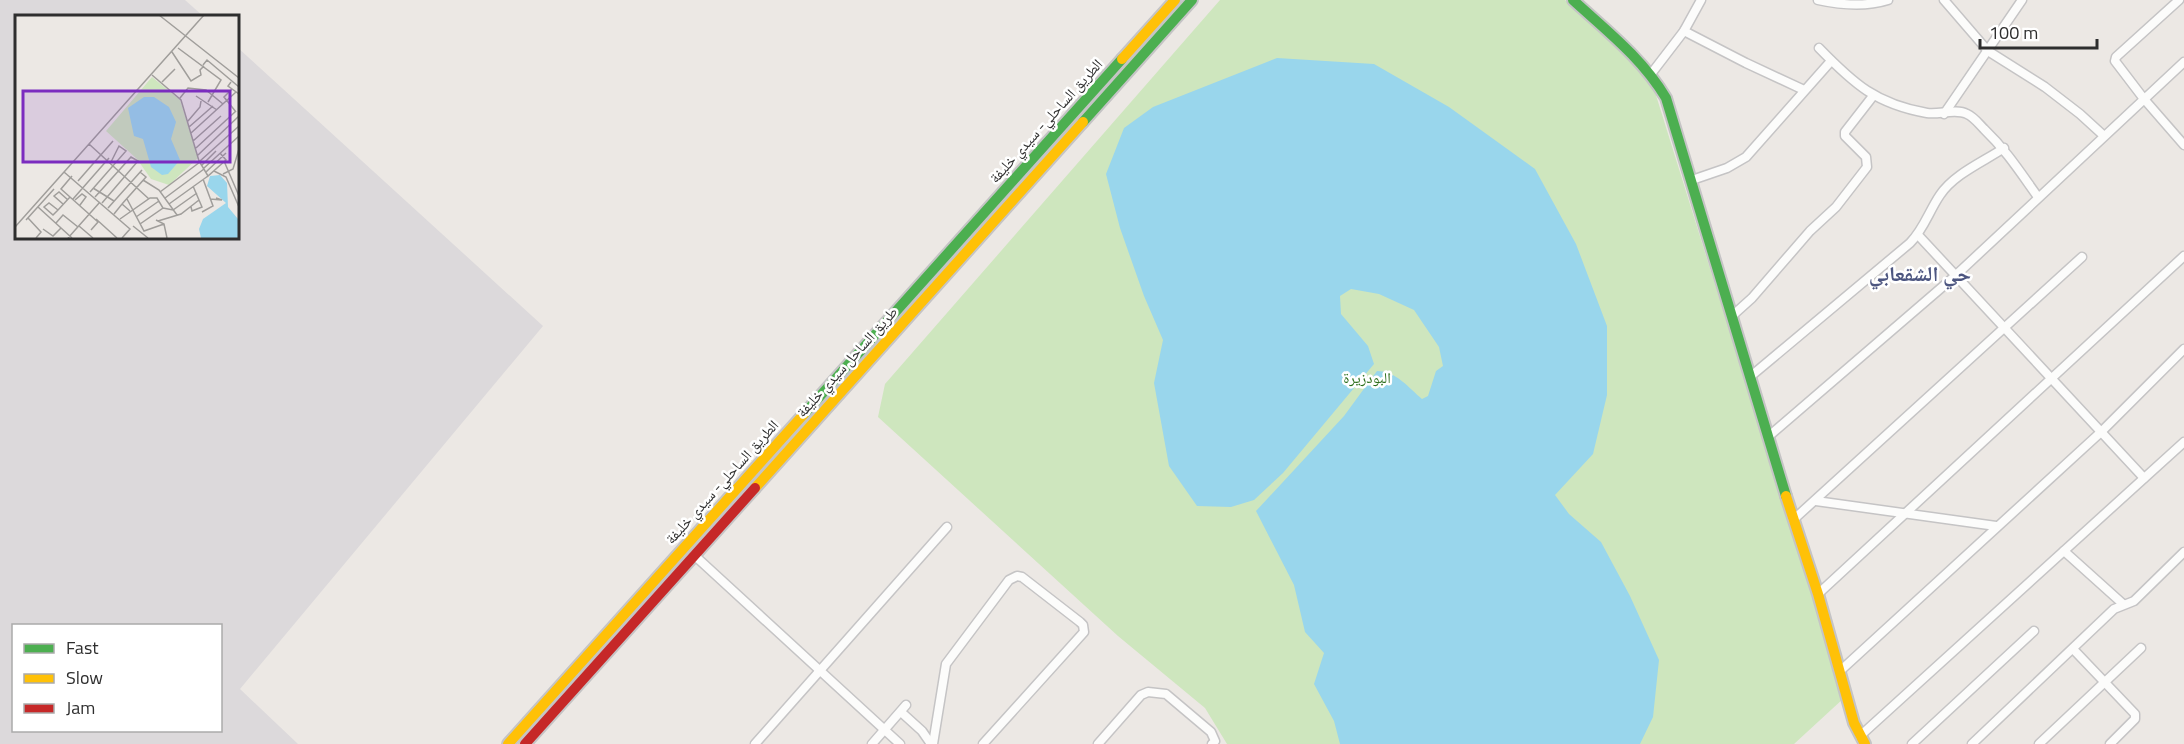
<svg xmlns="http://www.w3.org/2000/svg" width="2184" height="744" font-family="'Titillium Web','Noto Naskh Arabic',sans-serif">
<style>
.industrial{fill:#dcd9db;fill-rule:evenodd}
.green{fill:#cee6be}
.water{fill:#99d6ec}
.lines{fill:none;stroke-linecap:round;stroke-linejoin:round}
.street-casing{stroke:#c5c4c5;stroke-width:11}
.fast-casing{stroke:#c5c4c5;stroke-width:14}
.slow-casing{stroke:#c5c4c5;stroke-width:14}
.jam-casing{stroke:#c5c4c5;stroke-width:14}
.street{stroke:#fcfcfb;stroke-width:8}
.fast{stroke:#4caf50;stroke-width:10}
.slow{stroke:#ffc107;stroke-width:10}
.jam{stroke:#c62828;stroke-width:10}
.labels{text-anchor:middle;stroke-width:5;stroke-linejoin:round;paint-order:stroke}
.street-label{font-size:15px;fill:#2e2e2e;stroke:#fff}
.park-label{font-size:15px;fill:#2c6e1b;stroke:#fff}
.district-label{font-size:21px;font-weight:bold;fill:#4d5680;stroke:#fff}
.inset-road{fill:none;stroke:#a09e9b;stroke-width:1.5}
.view{fill:#7b2cbf;fill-opacity:0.15;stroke:#7b2cbf;stroke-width:3}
.inset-edge{fill:none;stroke:#2e2e2e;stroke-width:3}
</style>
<rect width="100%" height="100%" fill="#ece8e4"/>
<path class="industrial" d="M 0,0 L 185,0 L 203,16 L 16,16 L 16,237 L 237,237 L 237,47 L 543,326 L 240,689 L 298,744 L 0,744 ZM 14,626 L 220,626 L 220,730 L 14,730 Z"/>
<polygon class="green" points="1220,0 1565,0 1626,55 1655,92 1844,698 1794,744 1227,744 1205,708 1118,636 878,417 885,384"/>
<path class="water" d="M 1277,58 L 1374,64 L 1449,107 L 1535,169 L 1576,244 L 1607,326 L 1607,395 L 1593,454 L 1555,495 L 1569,514 L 1601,542 L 1630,596 L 1659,660 L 1653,717 L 1640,744 L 1340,744 L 1334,721 L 1314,684 L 1324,653 L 1305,632 L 1294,585 L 1256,511 L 1344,416 L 1377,371 C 1396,371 1409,388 1422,399 L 1428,396 L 1436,371 L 1443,366 L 1439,347 L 1414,310 L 1379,294 L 1351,289 L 1340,296 L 1341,314 L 1368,346 L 1374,364 L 1283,473 L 1254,500 L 1231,507 L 1197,506 L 1169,466 L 1154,383 L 1163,340 L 1144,296 L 1120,228 L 1106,174 L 1124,128 L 1153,107 Z"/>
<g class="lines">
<defs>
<g id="street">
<path d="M 1818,0 C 1841,5 1866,7 1888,0"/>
<polyline points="1944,0 1988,51 2045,87 2080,114 2103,135"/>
<polyline points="2179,0 2116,57 2115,61 2144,99 2184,145"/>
<polyline points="1684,31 1746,63 1804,90"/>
<path d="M 1819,48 C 1854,84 1876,104 1927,113 C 1939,115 1956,108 1967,114 C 1974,117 1979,124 1984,129 C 2007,151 2020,172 2038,197"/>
<polyline points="1651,74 1684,31 1701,0"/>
<polyline points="1944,114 2022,0"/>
<polyline points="1692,180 1727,168 1746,157 1831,61"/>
<polyline points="1918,235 2144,478"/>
<polyline points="1732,316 1752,298 1810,231 1836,207 1867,167 1866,157 1845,136 1845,132 1873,96"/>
<path d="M 1751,376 L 1910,243 C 1924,229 1929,211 1940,195 C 1954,174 1983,162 2004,148"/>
<polyline points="1769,436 1955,276 2184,62"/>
<polyline points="1816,501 1996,526"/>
<polyline points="1793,520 2082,257"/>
<polyline points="2064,551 2123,604"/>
<polyline points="694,555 900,744"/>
<polyline points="1818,594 2184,256"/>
<polyline points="2073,649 2135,714 2135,719 2110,744"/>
<polyline points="1840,671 2101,432 2184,349"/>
<polyline points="901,712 922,731 931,744"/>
<polyline points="1860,736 2184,442"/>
<polyline points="755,744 947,527"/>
<polyline points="872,744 906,705"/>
<polyline points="933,744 946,664 1009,580 1017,576 1022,577 1080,622 1083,625 1084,632 983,744"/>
<polyline points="1098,744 1141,695 1148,692 1166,694 1211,732 1215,741 1212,744"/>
<polyline points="1912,744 2034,631"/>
<polyline points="1972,744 2114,609 2134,601 2184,552"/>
<polyline points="2039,744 2141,648"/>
</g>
<g id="fast">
<path d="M 1573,0 C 1607,31 1642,58 1666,98 L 1786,496"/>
<polyline points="1083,122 1192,0"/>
<polyline points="804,414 1122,59"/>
</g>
<g id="slow">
<polyline points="1122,59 1175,0"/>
<polyline points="755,488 1083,122"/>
<polyline points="1786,496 1818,594 1854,723 1865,744"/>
<polyline points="508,744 804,414"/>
</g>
<polyline id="jam" points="525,744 755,488"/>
</defs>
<use href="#street" class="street-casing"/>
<use href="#fast" class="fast-casing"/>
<use href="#slow" class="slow-casing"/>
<use href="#jam" class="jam-casing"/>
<use href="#street" class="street"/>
<use href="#fast" class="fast"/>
<use href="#slow" class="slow"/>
<use href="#jam" class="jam"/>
</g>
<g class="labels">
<g class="street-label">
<text transform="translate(1046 121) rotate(-48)" y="5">الطريق الساحلي- سيدي خليفة</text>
<text transform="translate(847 362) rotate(-48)" y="5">طريق الساحل سيدي خليفة</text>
<text transform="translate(722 482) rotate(-48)" y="5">الطريق الساحلي- سيدي خليفة</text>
</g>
<g class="park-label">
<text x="1367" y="383">البودزيرة</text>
</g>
<g class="district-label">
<text x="1920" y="281">حي الشقعابي</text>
</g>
</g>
<g transform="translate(15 15)">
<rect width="224" height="224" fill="#ece8e4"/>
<path d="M 137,62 L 165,85 L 183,143 L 154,170 L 136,164 L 122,144 L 91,116 Z" fill="#cee6be"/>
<path d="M 129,82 L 139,82 L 154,92 L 161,107 L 156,124 L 165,145 L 153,159 L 147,160 L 136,152 L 128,124 L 119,121 L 113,93 ZM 205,160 L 212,168 L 213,192 L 223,204 L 223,223 L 186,223 L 184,214 L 188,204 L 211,188 L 192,171 L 195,161 Z" fill="#99d6ec"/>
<path class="inset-road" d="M 144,0 L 224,63M 163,33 L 206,65 L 193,87M 157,37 L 176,66 L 186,60 L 185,55 L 189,51M 188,50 L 192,45 L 224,72M 137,60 L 166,85 L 184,146 L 193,161 L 211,145 L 205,138M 147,67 L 160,54M 216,67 L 213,71 L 224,79M 217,74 L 209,82 L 221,97M 181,81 L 202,95M 165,83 L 173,73 L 191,75 L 208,89M 173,106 L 185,92 L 186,86M 174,112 L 198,91M 176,118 L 221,77M 178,126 L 206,101M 74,129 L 134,184M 181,133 L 221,96M 183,140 L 224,101M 185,146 L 224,111M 209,146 L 224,181M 187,150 L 201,136M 189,153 L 224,121M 199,156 L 211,162 L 224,192M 49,157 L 115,214 L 107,223M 191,157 L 211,138M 208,159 L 218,154 L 224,134M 57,161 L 46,174 L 83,207 L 76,215M 128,165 L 144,175 L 162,200M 63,166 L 98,126M 78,173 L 99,186M 75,177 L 111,136 L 104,131 L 95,149M 145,177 L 185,147M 80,182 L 116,142 L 123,146 L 87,188M 150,183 L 189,154M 58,184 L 94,143M 112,184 L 129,216 L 149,209M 195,184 L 207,185 L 201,183M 60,185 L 67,179 L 71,182 L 65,190M 48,189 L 39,181 L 44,177 L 53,185M 107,189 L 131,162 L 125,157M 154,189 L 193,161M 23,192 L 57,223M 176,192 L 177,196 L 187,192 L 178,171M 93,193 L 127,155M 148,193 L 158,195 L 182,178M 43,195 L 34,188 L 29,192 L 38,200 L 43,195 L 55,182M 187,197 L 198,191 L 188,164M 99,199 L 107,189 L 115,196M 121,202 L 144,186M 13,203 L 26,217 L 21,223M 81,204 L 102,223M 105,204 L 135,183 L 142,183 L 148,193 L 125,209M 11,205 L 39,174M 141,205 L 149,209 L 152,223M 143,206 L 166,199 L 184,185M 41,208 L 48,200 L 63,212M 64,211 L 78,223M 118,211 L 133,223M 0,212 L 189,0M 28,214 L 38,221 L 46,213M 53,223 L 85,187"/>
<path class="view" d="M 8,76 L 215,76 L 215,147 L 8,147 Z"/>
<rect width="224" height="224" class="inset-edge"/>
</g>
<rect x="12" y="624" width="210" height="108" fill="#ffffff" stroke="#ababab" stroke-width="1.5"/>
<rect x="24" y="644" width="30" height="9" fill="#4caf50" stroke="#ababab" stroke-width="1.5"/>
<text x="66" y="654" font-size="18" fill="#2e2e2e">Fast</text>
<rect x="24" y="674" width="30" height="9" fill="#ffc107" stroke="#ababab" stroke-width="1.5"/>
<text x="66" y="684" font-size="18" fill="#2e2e2e">Slow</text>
<rect x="24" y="704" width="30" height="9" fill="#c62828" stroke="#ababab" stroke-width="1.5"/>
<text x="66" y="714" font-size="18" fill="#2e2e2e">Jam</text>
<path d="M1980 39v9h117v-9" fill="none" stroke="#2e2e2e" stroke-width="3"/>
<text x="1989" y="39" font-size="18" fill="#2e2e2e" stroke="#ffffff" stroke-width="4.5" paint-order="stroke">100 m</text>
</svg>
